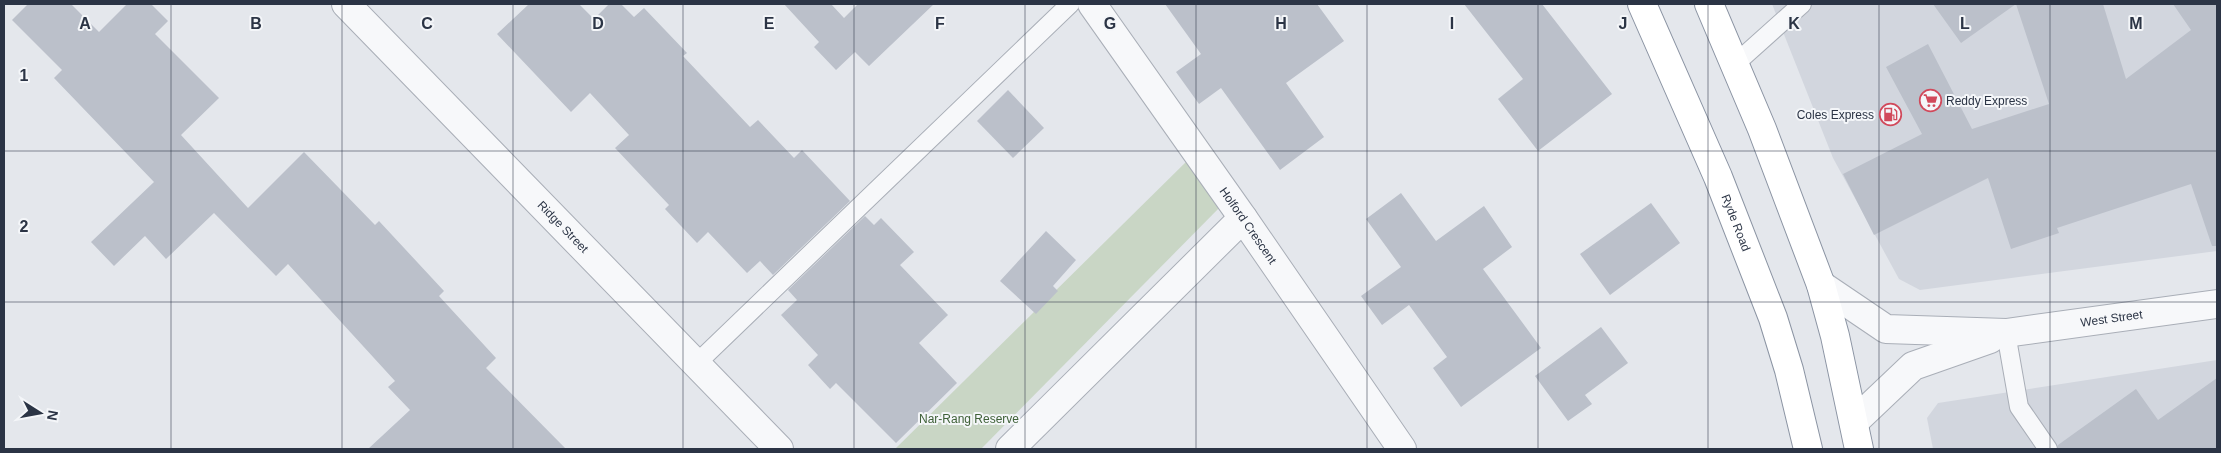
<svg xmlns="http://www.w3.org/2000/svg" width="2221" height="453" font-family="Helvetica,sans-serif">
<style>
.built{fill:#d2d6de}
.green{fill:#c9d6c5}
.building{fill:#bbc0ca}
.lines{fill:none;stroke-linecap:round;stroke-linejoin:round}
.service-casing{stroke:#a9aeb7;stroke-width:20}
.minor-casing{stroke:#a9aeb7;stroke-width:30}
.trunk-casing{stroke:#8b94a3;stroke-width:30}
.service{stroke:#f7f8fa;stroke-width:18}
.minor{stroke:#f7f8fa;stroke-width:28}
.trunk{stroke:#fff;stroke-width:28}
.grid{fill:none;stroke:#2b3445;stroke-width:1;stroke-opacity:0.55}
.labels{text-anchor:middle;stroke-width:4;stroke-linejoin:round;paint-order:stroke}
.poi-label{font-size:12px;fill:#2b3445;stroke:#f4f6f9;text-anchor:start}
.street-label{font-size:12px;fill:#2b3445;stroke:#f4f6f9}
.park-label{font-size:12px;fill:#3f6138;stroke:#f4f6f9}
.grid-label{font-size:16px;text-anchor:middle;font-weight:bold;fill:#2b3445;stroke:#f4f6f9;stroke-width:4;stroke-linejoin:round;paint-order:stroke}
</style>
<rect width="100%" height="100%" fill="#e4e7ec"/>
<g class="built">
<polygon points="1772,4 2217,4 2217,251 1920,290 1899,279 1833,158"/>
<polygon points="2217,360 2217,449 1933,449 1927,418 1938,403"/>
</g>
<polygon class="green" points="1190,158 1224,203 981,449 895,449"/>
<g class="building">
<polygon points="28,4 71,4 99,32 127,4 151,4 168,21 155,34 219,98 181,135 248,208 304,152 375,225 379,221 444,291 439,296 496,358 486,368 566,449 368,449 410,410 388,387 395,381 288,264 276,276 214,213 166,259 145,236 114,266 91,242 154,182 54,78 62,70 12,20"/>
<polygon points="529,4 579,4 594,19 609,4 621,4 634,17 644,8 687,53 683,56 750,127 758,120 794,158 802,150 850,201 773,275 760,261 747,273 708,232 697,243 665,209 669,205 615,148 629,135 590,93 571,112 497,34"/>
<polygon points="784,4 831,4 844,18 858,4 934,4 869,66 855,52 836,70 814,47 819,42"/>
<polygon points="1165,4 1317,4 1344,41 1286,83 1324,137 1280,170 1221,88 1199,104 1176,72 1201,54"/>
<polygon points="1464,4 1542,4 1612,94 1538,151 1498,99 1523,79"/>
<polygon points="1933,4 2103,4 2126,79 2191,30 2173,4 2217,4 2217,246 2212,246 2191,184 2057,228 2059,233 2011,249 1988,178 1874,235 1843,174 1922,134 1886,67 1928,44 1972,129 2049,104 2016,4 1961,43"/>
<polygon points="1008,90 1044,128 1013,158 977,121"/>
<polygon points="1401,193 1436,241 1484,206 1512,247 1483,269 1541,348 1461,407 1433,368 1447,357 1409,305 1382,325 1361,296 1401,267 1366,219"/>
<polygon points="1651,203 1680,243 1610,295 1580,254"/>
<polygon points="865,216 874,225 881,218 914,252 900,265 948,315 919,343 957,383 896,443 836,383 830,389 808,365 818,355 781,315 797,300 788,290"/>
<polygon points="1046,231 1076,260 1053,286 1058,291 1036,314 1000,281"/>
<polygon points="1601,327 1628,363 1585,395 1592,404 1568,421 1535,376"/>
<polygon points="2217,378 2217,449 2058,449 2058,445 2136,389 2158,420"/>
</g>
<g class="lines">
<defs>
<g id="service">
<polyline points="1735,64 1802,4"/>
<polyline points="2006,333 2019,407 2048,449"/>
<polyline points="696,364 1070,4"/>
</g>
<g id="minor">
<path id="s1" d="M 346,4 L 779,449"/>
<path id="s2" d="M 1092,4 L 1243,218 L 1402,449"/>
<path id="s3" d="M 1821,285 L 1886,329 L 2006,333 L 2217,304"/>
<polyline points="1854,422 1913,366 1990,339"/>
<polyline points="1010,449 1243,218"/>
</g>
<g id="trunk">
<path id="s4" d="M 1642,4 L 1718,177 L 1773,318 L 1789,370 L 1808,449"/>
<polyline points="1709,4 1762,129 1821,285 1835,336 1859,449"/>
</g>
</defs>
<use href="#service" class="service-casing"/>
<use href="#minor" class="minor-casing"/>
<use href="#trunk" class="trunk-casing"/>
<use href="#service" class="service"/>
<use href="#minor" class="minor"/>
<use href="#trunk" class="trunk"/>
</g>
<path class="grid" d="M 171,4 L 171,449M 342,4 L 342,449M 513,4 L 513,449M 683,4 L 683,449M 854,4 L 854,449M 1025,4 L 1025,449M 1196,4 L 1196,449M 1367,4 L 1367,449M 1538,4 L 1538,449M 1708,4 L 1708,449M 1879,4 L 1879,449M 2050,4 L 2050,449M 4,151 L 2217,151M 4,302 L 2217,302"/>
<defs>
<symbol id="supermarket-ring" viewBox="-11 -11 22 22"><circle r="9.5" fill="#f4f6f9" stroke="#d1495b" stroke-width="1.5"/><path d="M-6-5.5h2.5l.6 2H6L4.5 2H-2.5L-4.4-4H-6ZM-1.5 3.2a1.3 1.3 0 1 0 .1 0ZM3 3.2a1.3 1.3 0 1 0 .1 0Z" fill="#d1495b"/></symbol>
<symbol id="fuel-ring" viewBox="-11 -11 22 22"><circle r="9.5" fill="#f4f6f9" stroke="#d1495b" stroke-width="1.5"/><path d="M-5.5-6h7V0h2V4h1.3V-2.5L3-4.5l.8-.8L6-3V5H2.5V1h-1V6h-7ZM-4.2-4.7v3.2H.2V-4.7Z" fill="#d1495b"/></symbol>
</defs>
<g fill-rule="evenodd">
<use href="#supermarket-ring" x="1918" y="88" width="25" height="25"/>
<use href="#fuel-ring" x="1878" y="102" width="25" height="25"/>
</g>
<g class="labels">
<g class="poi-label">
<text x="1946" y="105">Reddy Express</text>
<text x="1874" y="119" text-anchor="end">Coles Express</text>
</g>
<g class="street-label">
<text dy="4" stroke="none"><textPath href="#s4" startOffset="238">Ryde Road</textPath></text>
<text dy="4" stroke="none"><textPath href="#s2" startOffset="271">Holford Crescent</textPath></text>
<text dy="4" stroke="none"><textPath href="#s1" startOffset="311">Ridge Street</textPath></text>
<text dy="4" stroke="none"><textPath href="#s3" startOffset="305">West Street</textPath></text>
</g>
<g class="park-label">
<text x="969" y="423">Nar-Rang Reserve</text>
</g>
</g>
<g class="grid-label">
<text x="85" y="29">A</text>
<text x="256" y="29">B</text>
<text x="427" y="29">C</text>
<text x="598" y="29">D</text>
<text x="769" y="29">E</text>
<text x="940" y="29">F</text>
<text x="1110" y="29">G</text>
<text x="1281" y="29">H</text>
<text x="1452" y="29">I</text>
<text x="1623" y="29">J</text>
<text x="1794" y="29">K</text>
<text x="1965" y="29">L</text>
<text x="2136" y="29">M</text>
<text x="24" y="81">1</text>
<text x="24" y="232">2</text>
</g>
<rect width="2221" height="453" fill="none" stroke="#2b3445" stroke-width="10"/>
<g transform="translate(40 413) rotate(101)" stroke="#f4f6f9" stroke-width="4" paint-order="stroke">
<path d="M0-4L9 19L0 12L-9 19Z" fill="#2b3445"/>
<text y="-8" font-size="14" font-weight="bold" text-anchor="middle" fill="#2b3445">N</text>
</g>
</svg>
